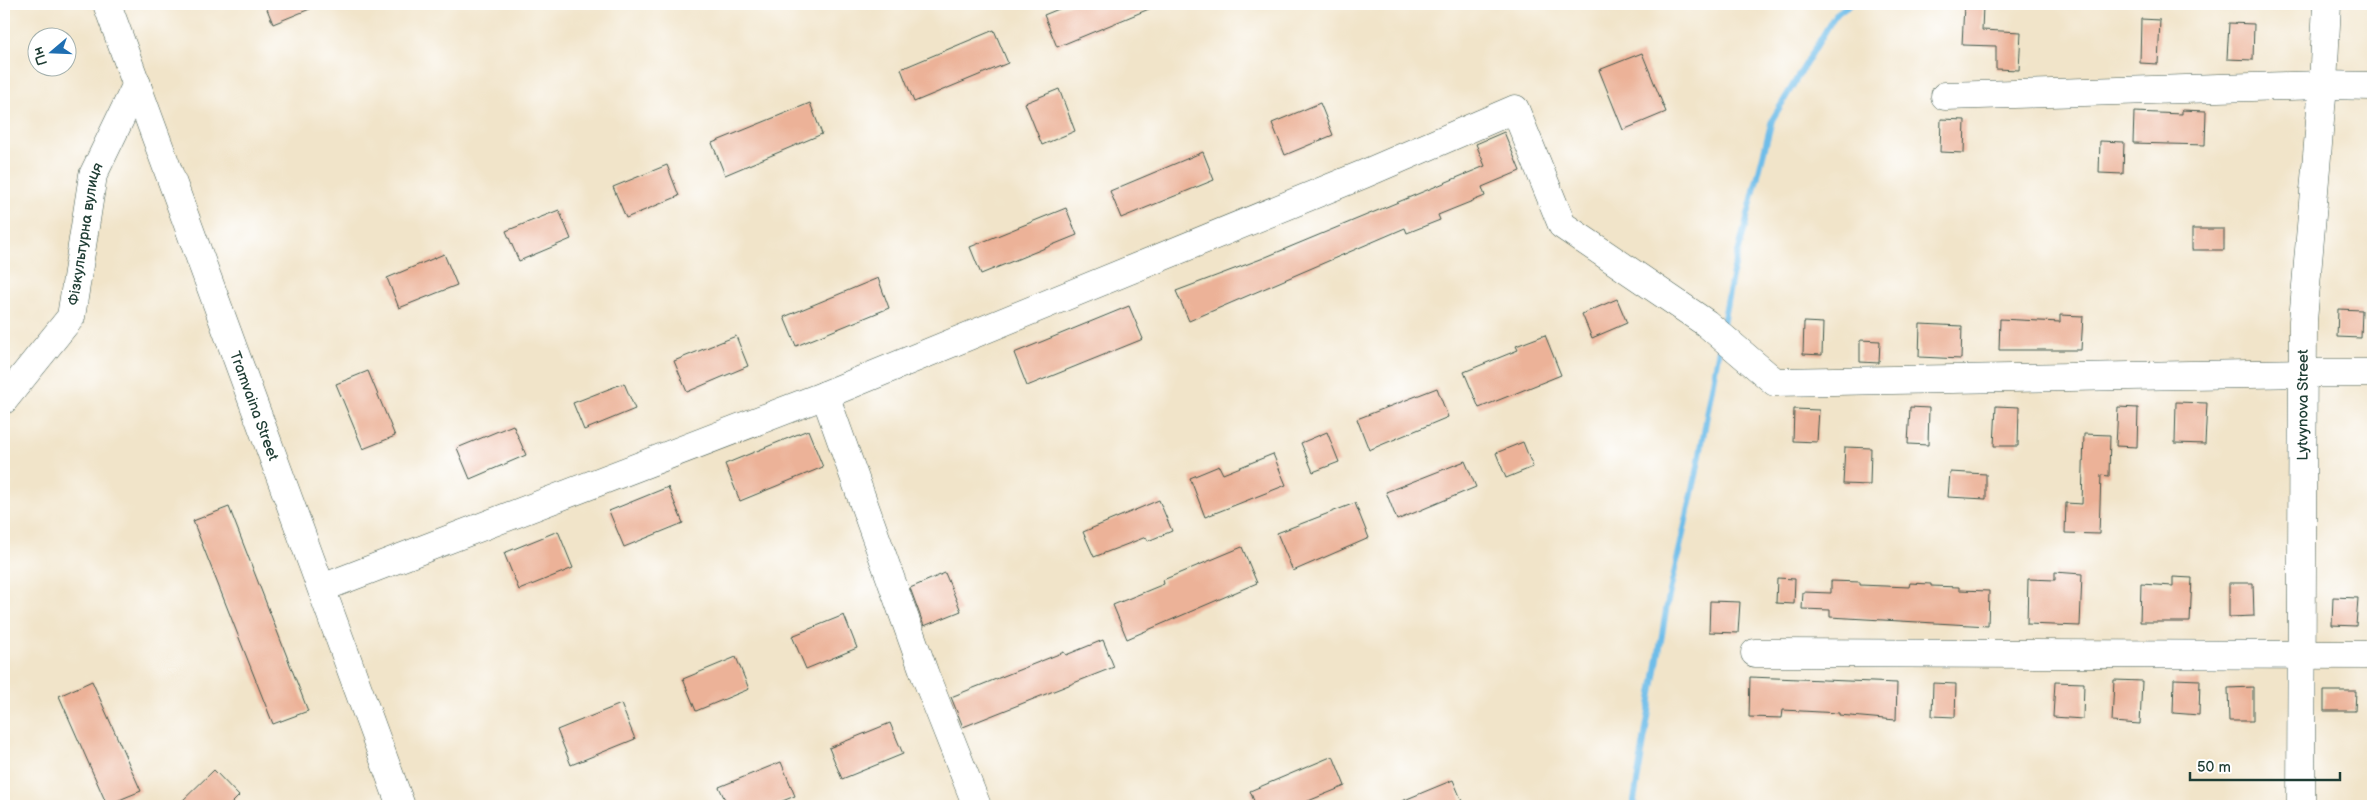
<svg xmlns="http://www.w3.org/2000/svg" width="2377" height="810" font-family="'Balsamiq Sans',sans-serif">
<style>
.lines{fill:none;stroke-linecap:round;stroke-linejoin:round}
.stream{stroke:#6ebde9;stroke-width:6}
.building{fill:#ecb298}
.minor-casing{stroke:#3e564a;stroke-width:29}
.minor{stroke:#fff;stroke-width:28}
.labels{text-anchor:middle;stroke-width:5;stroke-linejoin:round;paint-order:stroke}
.street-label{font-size:15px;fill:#1f3d34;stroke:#fff}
</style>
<rect width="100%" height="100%" fill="#fff"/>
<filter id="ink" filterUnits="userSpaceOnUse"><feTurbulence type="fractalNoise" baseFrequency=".02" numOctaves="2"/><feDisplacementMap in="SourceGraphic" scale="10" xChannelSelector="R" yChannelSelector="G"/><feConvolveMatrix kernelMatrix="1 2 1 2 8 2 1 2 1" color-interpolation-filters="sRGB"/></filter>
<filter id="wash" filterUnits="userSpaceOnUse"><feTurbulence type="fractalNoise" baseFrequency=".0096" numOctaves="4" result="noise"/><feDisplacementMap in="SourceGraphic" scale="20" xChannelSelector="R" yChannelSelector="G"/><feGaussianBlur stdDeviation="1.12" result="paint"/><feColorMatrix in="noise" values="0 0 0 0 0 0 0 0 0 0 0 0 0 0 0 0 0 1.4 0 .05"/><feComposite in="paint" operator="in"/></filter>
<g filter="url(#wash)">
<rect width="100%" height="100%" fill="#f1e4c9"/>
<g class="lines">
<g class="stream">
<polyline points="1722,328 1732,277 1772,120 1835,15 1850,4"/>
<polyline points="1633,806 1667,605 1697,471 1720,343"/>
</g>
</g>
<g id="blocks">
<g class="building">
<polygon points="265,4 322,4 273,24"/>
<polygon points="1071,4 1161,4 1057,47 1044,15"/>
<polygon points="1964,5 1983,6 1982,30 2021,32 2019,70 1996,69 1996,46 1962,45"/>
<polygon points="2141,19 2160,20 2158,64 2140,63"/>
<polygon points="2229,23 2254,24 2253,60 2227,59"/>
<polygon points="994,30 1008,63 914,102 901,69"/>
<polygon points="1642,53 1666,112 1623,130 1599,70"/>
<polygon points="1059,89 1075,131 1042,145 1025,103"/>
<polygon points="810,103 822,134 725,175 712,143"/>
<polygon points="1320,103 1333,135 1285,155 1272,123"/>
<polygon points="2182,110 2206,111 2205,145 2133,143 2134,112 2182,114"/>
<polygon points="1941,119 1965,120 1964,153 1940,152"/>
<polygon points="1504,132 1520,171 1482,187 1485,196 1438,215 1440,220 1407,233 1405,228 1189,321 1176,291 1261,259 1485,166 1476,144"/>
<polygon points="2100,141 2124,142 2123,174 2099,173"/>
<polygon points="1203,152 1214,180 1121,218 1110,191"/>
<polygon points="667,165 679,196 626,218 613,187"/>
<polygon points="1066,208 1077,235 981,274 970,247"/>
<polygon points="559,210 571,239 519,261 506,231"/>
<rect x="2192" y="229" width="32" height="21"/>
<polygon points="444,254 457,285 399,308 387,278"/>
<polygon points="878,278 889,308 796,346 784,317"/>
<polygon points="1617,299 1627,323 1592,338 1582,314"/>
<polygon points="1129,306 1143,339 1027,386 1014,353"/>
<polygon points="2338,309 2362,310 2361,338 2337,337"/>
<polygon points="2060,315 2083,316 2081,350 1999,350 2000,319 2060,322"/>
<polygon points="1804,322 1823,323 1822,355 1803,354"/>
<polygon points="1920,324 1962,326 1961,359 1919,357"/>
<polygon points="1545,335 1561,375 1479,408 1464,372 1518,350 1516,346"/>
<polygon points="736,336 748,366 687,392 674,361"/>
<polygon points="1860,340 1880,341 1879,363 1860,362"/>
<polygon points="368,371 395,436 363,449 336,384"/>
<polygon points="624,383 635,409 584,430 573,403"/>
<polygon points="1437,388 1448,417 1369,450 1357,419"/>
<polygon points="2176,402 2207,403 2205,444 2175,443"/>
<polygon points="1996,406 2019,407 2018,446 1994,446"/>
<polygon points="1910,407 1929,408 1928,445 1908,444"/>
<polygon points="2118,407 2138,408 2137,447 2116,446"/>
<polygon points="1794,409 1819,410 1817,442 1793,441"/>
<polygon points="513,425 526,455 470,479 457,448"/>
<polygon points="808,430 823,467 740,501 725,464"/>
<polygon points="1327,432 1339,462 1313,472 1301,443"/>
<polygon points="2084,434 2110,435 2109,476 2101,475 2099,534 2065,533 2066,503 2082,504"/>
<polygon points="1523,442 1533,467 1506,478 1496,453"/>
<polygon points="1845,447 1871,448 1870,485 1843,484"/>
<polygon points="1273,454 1286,485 1205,517 1190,478 1219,466 1223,474"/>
<polygon points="1465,461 1476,487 1397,520 1386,492"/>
<polygon points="1950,472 1986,474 1986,499 1948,497"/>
<polygon points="668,487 683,523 624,547 609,511"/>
<polygon points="1159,500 1172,531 1148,541 1146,537 1094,557 1083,532"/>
<polygon points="1355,503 1369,538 1293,571 1277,533"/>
<polygon points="229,507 308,711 273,724 193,521"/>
<polygon points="558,531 573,568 519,590 504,553"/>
<polygon points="1242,547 1257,583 1127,639 1113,605 1164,584 1163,580"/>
<polygon points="2055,572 2082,574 2080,626 2027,624 2028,579 2055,580"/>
<polygon points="945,573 961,611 924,626 910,588"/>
<polygon points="2173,577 2192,578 2190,622 2140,622 2141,584 2173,586"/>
<polygon points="1777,578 1795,579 1794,604 1776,603"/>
<polygon points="1831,581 1860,582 1860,585 1909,587 1910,583 1931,584 1931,586 1959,587 1959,590 1989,591 1988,626 1830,617 1830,610 1802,609 1803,592 1831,593"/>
<polygon points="2229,583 2253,583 2254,616 2229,617"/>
<polygon points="2333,597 2358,598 2356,626 2332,625"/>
<polygon points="1710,601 1740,602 1738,633 1709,632"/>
<polygon points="844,615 857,648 806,669 792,636"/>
<polygon points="1103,640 1114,667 963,727 951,697 1064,652 1066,655"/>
<polygon points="736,657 749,689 696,711 683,679"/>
<polygon points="1750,677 1897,683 1896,720 1839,715 1839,713 1783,710 1782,718 1749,717"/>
<polygon points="2174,679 2200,680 2199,715 2173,713"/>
<polygon points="2114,680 2142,681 2140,724 2112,722"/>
<polygon points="92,681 141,791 107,805 59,696"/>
<polygon points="2055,682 2084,683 2083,719 2053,717"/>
<polygon points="1933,683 1956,684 1955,717 1932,716"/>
<polygon points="2253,687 2253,721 2229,721 2228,688"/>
<polygon points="2324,691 2356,691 2355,711 2324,711"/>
<polygon points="621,704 635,739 571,765 557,730"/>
<polygon points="890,723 903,754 842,779 829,748"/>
<polygon points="1333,756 1345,786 1296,806 1256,806 1250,791"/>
<polygon points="781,762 795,796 770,806 728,806 719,787"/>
<polygon points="214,770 239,796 229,806 177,806"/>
<polygon points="1453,780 1464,806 1390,806"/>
</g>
</g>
</g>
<g filter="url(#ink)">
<use href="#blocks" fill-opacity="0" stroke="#3e564a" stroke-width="1"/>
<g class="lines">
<defs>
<g id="minor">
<path id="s1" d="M 107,4 L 401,806"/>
<polyline points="1945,96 2323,85 2373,86"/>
<polyline points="825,395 925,675 977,806"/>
<path id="s2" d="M 4,400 L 71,317 L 93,175 L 137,84"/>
<polyline points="322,588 825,395 1364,174 1515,109 1562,225 1706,323 1775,382 2303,373 2373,373"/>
<polyline points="1755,653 2373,655"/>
<path id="s3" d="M 2301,806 L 2303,321 L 2323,85 L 2327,4"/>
</g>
</defs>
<use href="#minor" class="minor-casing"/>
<use href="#minor" class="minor"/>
</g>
</g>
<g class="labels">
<g class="street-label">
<text dy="5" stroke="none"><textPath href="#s2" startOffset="191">Фiзкультурна вулиця</textPath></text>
<text dy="5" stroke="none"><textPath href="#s1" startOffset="428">Tramvaina Street</textPath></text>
<text dy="5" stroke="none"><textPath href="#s3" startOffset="401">Lytvynova Street</textPath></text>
</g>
</g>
<rect width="2377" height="810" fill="none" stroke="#fff" stroke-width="20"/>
<g transform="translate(52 52) rotate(251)"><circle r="24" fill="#ffffff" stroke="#a5b1ae"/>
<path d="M0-4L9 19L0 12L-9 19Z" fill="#1f6fb2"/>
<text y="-8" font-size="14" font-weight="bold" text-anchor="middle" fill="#1f3d34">Пн</text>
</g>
<path d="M2190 772v8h150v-8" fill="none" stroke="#1f3d34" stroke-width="2.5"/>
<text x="2197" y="772" font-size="15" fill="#1f3d34" stroke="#ffffff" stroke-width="4" paint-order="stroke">50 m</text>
</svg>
